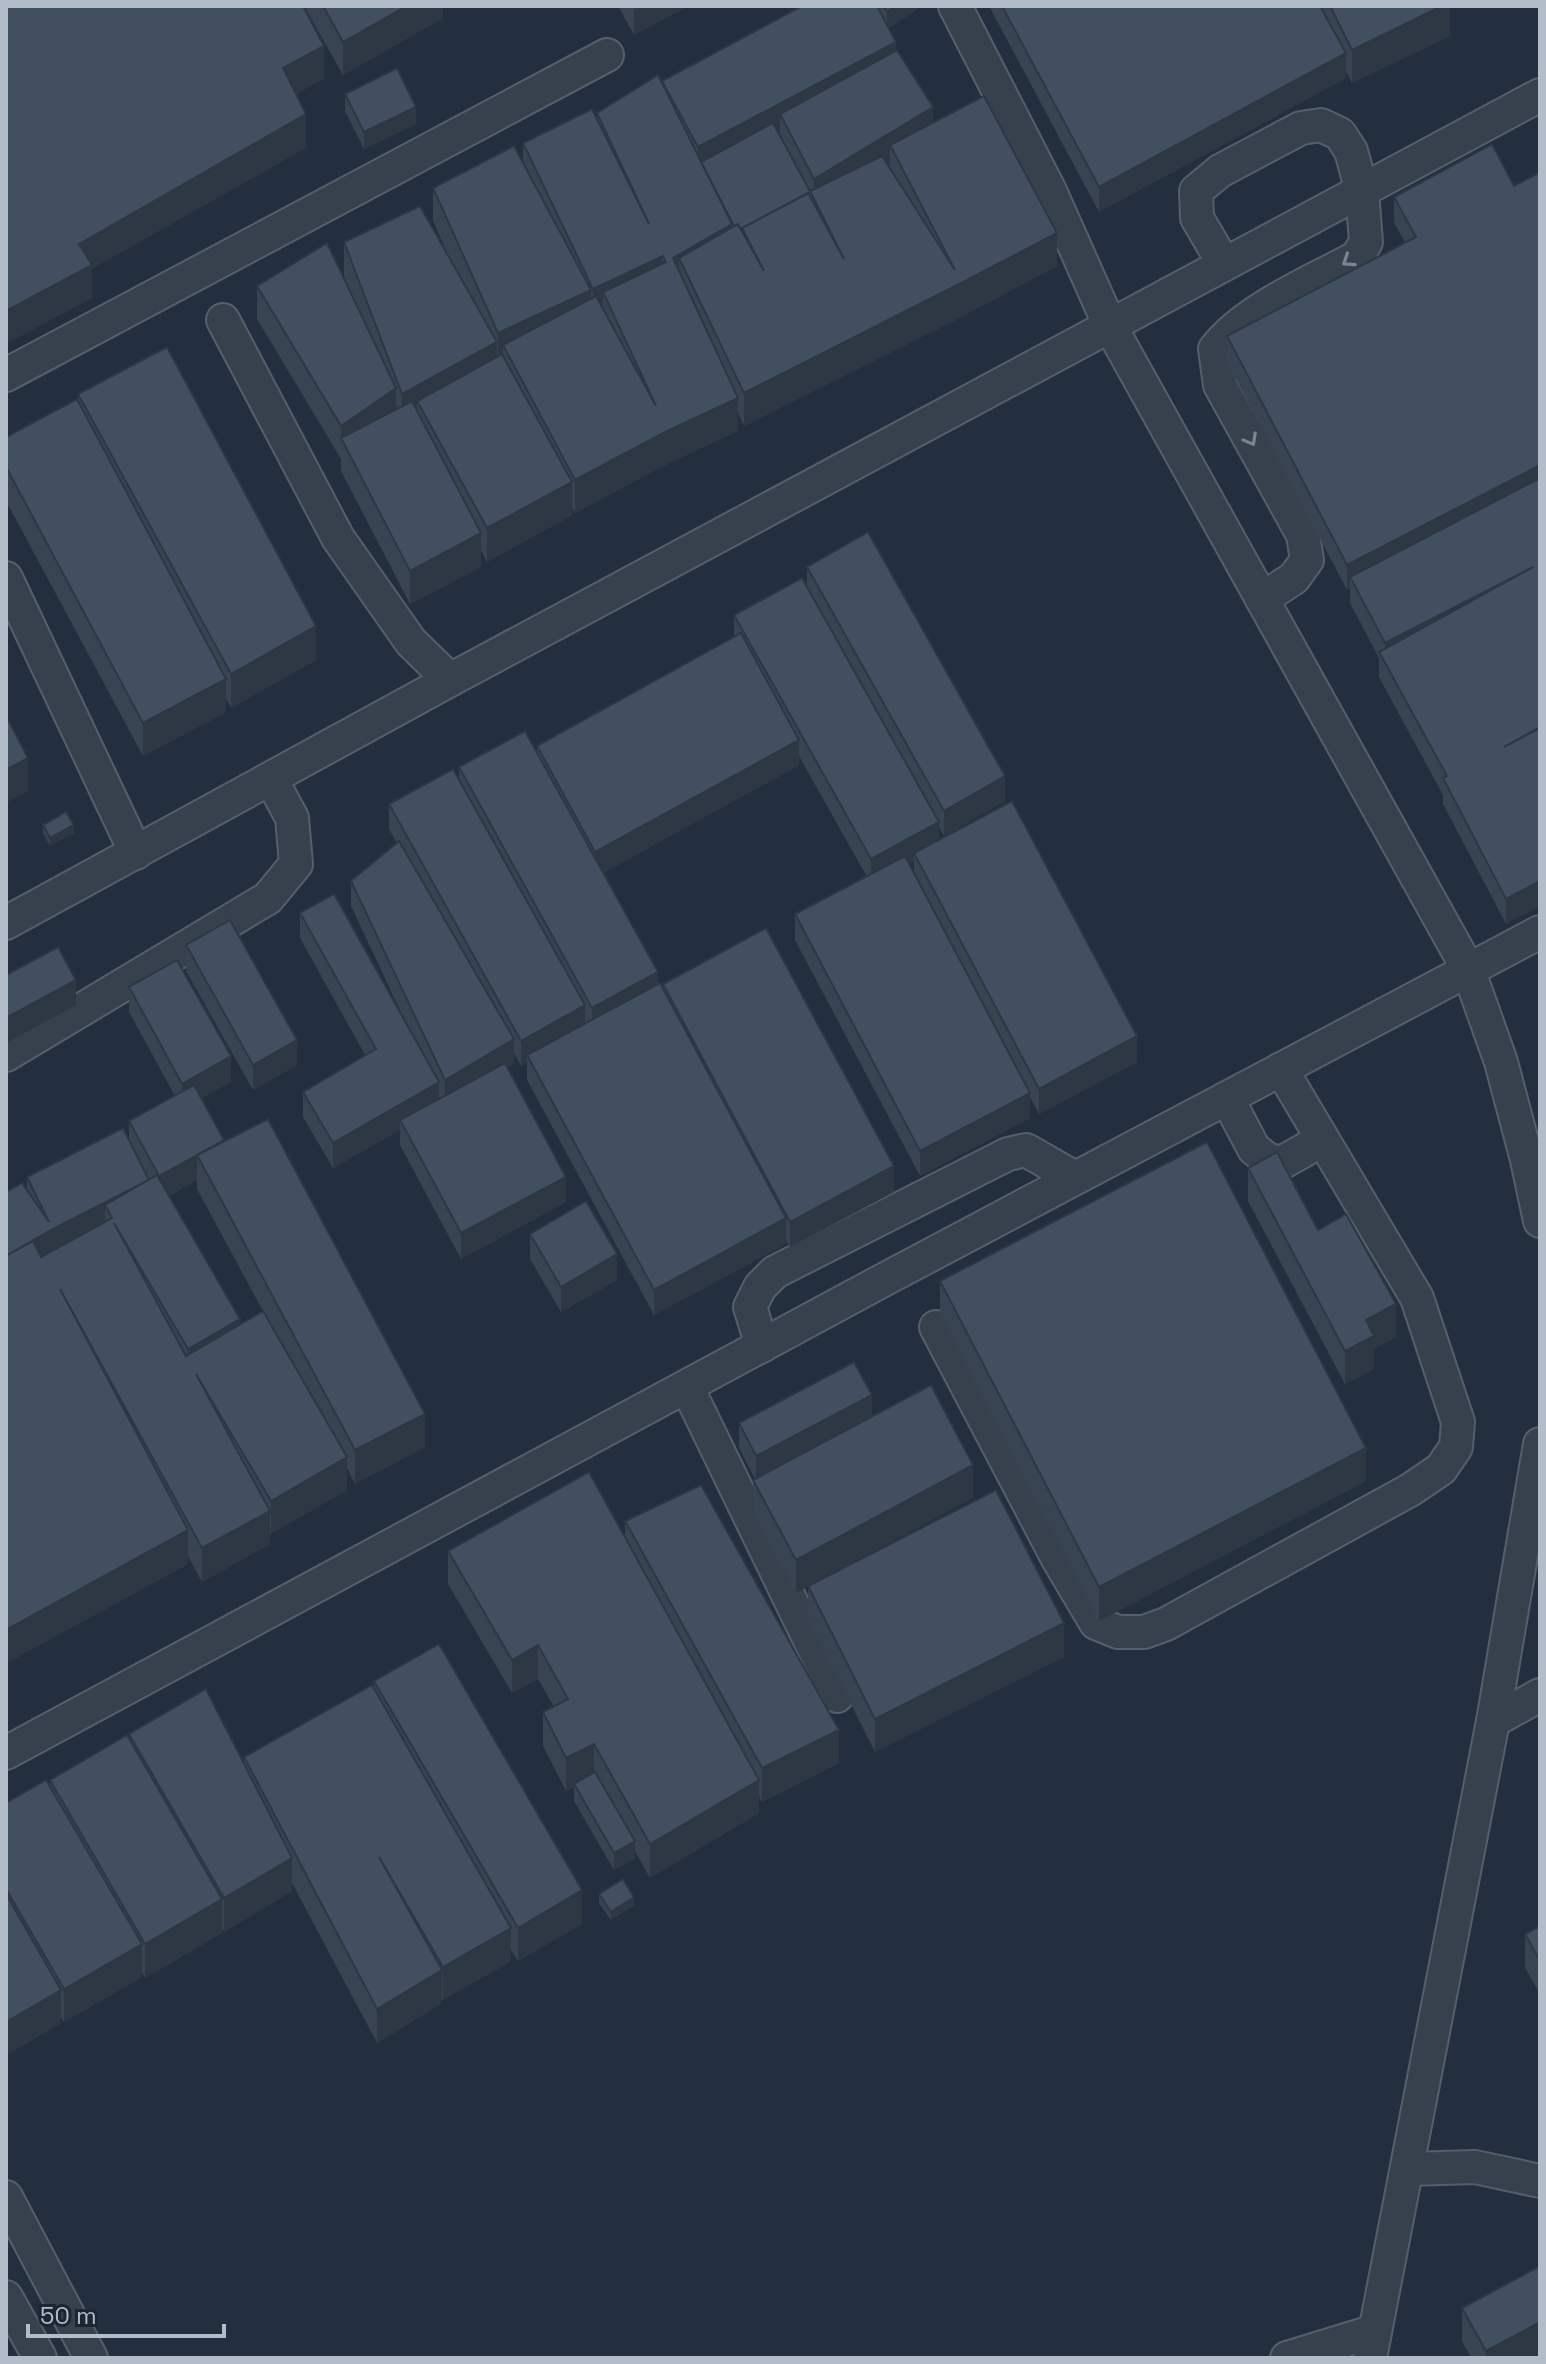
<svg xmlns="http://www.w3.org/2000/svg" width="1546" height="2364" font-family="'Space Grotesk',sans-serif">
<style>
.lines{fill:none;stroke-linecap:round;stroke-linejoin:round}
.minor-casing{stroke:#555f6c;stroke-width:36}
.minor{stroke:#37414e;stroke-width:32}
.wall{fill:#394453;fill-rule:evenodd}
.shaded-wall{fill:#2e3744}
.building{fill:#424f61;stroke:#2e3744;stroke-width:2}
.oneway{stroke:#7b8592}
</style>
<rect width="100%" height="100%" fill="#232f3f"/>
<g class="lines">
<defs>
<g id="minor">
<polyline points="955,6 1050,191 1110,326 1468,969 1501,1062 1527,1160 1540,1221"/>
<path d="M 1224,264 L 1197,218 L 1196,191 L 1220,171 L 1301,128 L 1321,125 L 1340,134 L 1351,151 L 1362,191 L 1366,242 L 1357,257 C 1312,282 1247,308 1215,349 L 1220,385 L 1303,535 L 1307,560 L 1294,578 L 1262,599"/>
<polyline points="223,320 338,538 411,642 450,680"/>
<polyline points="6,375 607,55"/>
<polyline points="6,578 136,853"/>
<polyline points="6,923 450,680 1540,95"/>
<polyline points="6,1055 268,898 296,864 292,818 271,779"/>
<polyline points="1227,1098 1254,1149 1271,1162 1285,1161 1322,1140"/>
<polyline points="936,1327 1058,1559 1096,1623 1118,1632 1144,1632 1166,1624 1410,1490 1441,1469 1456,1447 1458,1422 1417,1298 1281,1069"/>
<polyline points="762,1346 750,1307 760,1287 775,1272 1008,1154 1026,1150 1075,1178"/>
<polyline points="687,1387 837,1696"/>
<polyline points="1493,1721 1540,1695"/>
<polyline points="6,1753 889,1277 1540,932"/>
<polyline points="1408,2169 1475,2167 1540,2181"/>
<polyline points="6,2197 91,2358"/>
<polyline points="6,2297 40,2358"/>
<polyline points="1287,2358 1375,2331"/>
<polyline points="1370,2358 1493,1721 1540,1444"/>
</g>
</defs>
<use href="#minor" class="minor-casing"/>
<use href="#minor" class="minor"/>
</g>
<g class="wall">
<polygon points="304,6 443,6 443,18 343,75"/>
<polygon points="618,6 688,6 634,35"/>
<polygon points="802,6 922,6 888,28 896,50 933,122 1057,266 963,316 744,426 738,413 738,431 667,464 575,513 572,508 572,515 487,562 481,550 481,567 410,604 341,471 341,459 257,319 257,286 350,291 344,276 344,242 448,255 433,221 433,188 523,161 523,143 597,119 597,113 662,84 662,81"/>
<polygon points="989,6 1450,6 1450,36 1352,83 1346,71 1346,78 1099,212"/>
<polygon points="345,94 416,124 364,149 345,111"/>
<polygon points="1514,186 1506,924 1443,804 1443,795 1379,677 1379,658 1350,603 1350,588 1347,590 1227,362 1227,336 1405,242 1394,223 1394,197"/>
<polygon points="78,394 316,660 231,708 226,698 226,712 143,756 6,501 6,437 78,402"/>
<path d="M 807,567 L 1005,801 L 944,836 L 939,827 L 939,839 L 1137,1062 L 1039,1114 L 1030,1097 L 1030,1118 L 920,1176 L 795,940 L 795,914 L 867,877 L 799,756 L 799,765 L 603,873 L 658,985 L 663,988 L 663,984 L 894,1192 L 790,1247 L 786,1240 L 786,1244 L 654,1315 L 527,1080 L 527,1062 L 521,1066 L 514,1053 L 514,1064 L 507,1068 L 566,1202 L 461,1259 L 400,1145 L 400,1130 L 333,1168 L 303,1117 L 303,1092 L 365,1055 L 300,938 L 300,913 L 405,1021 L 351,906 L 351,881 L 397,843 L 389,829 L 389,804 L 459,780 L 459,767 L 537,752 L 537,746 L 734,637 L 734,615 L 807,587 ZM 914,861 L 914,873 L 909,864 Z"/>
<polygon points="43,825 74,833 50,846 43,833"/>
<polygon points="186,945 297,1065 253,1090 186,971"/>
<path d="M 129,987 L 231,1082 L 201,1098 L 224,1140 L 425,1447 L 355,1484 L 347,1468 L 347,1490 L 270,1534 L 270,1544 L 202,1582 L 188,1556 L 188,1564 L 6,1663 L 27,1177 L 129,1139 L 129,1121 L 175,1096 L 129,1012 ZM 197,1180 L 197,1189 L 264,1313 L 240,1324 L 169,1196 Z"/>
<polygon points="1248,1168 1318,1230 1396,1337 1374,1349 1374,1369 1345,1384 1248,1201"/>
<polygon points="530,1234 617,1280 561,1312 530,1259"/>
<polygon points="940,1281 1366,1481 1099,1621 940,1314"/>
<polygon points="872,1417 973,1498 830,1574 1064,1657 875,1752 808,1619 808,1586 796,1593 753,1513 753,1480 755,1479 739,1448 739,1423"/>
<polygon points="625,1521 839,1763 762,1802 759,1796 759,1813 650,1878 635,1851 635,1858 614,1870 574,1801 574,1787 566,1791 543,1746 543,1712 554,1707 538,1679 512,1693 448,1584 448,1551 625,1536"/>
<polygon points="374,1681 582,1924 518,1961 511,1950 511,1961 443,2000 442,2000 442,2003 377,2043 292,1883 292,1891 224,1932 222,1928 222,1933 145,1978 142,1972 142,1977 64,2022 61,2018 61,2023 6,2055 6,1803 50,1787 50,1780 129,1739 129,1734 244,1762 244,1757 374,1689"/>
<polygon points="599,1894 634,1905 611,1920 599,1903"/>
<polygon points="1540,1926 1540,1994 1525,1968 1525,1934"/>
<polygon points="1540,2266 1540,2356 1536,2358 1471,2358 1462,2341 1462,2308"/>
</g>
<g class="shaded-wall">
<polygon points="406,6 443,6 443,18 343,75 343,42"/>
<polygon points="641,6 688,6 634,35 634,10"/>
<polygon points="896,6 922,6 887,28 887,11"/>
<polygon points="1442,6 1450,6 1450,36 1352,83 1352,50"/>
<polygon points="896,42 896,75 780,114 780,136 698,180 698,147"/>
<polygon points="324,46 324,79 283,101 283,68"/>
<polygon points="1346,53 1346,78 1099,212 1099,187"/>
<polygon points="416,107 416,124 364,149 364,132"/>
<polygon points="933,107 933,140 890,145 890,166 819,209 814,198 814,179"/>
<polygon points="306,114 306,148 92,269 92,298 6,344 6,311 79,244"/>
<polygon points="732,224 732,257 679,258 679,288 673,258"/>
<polygon points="1057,233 1057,266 963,316 744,426 744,393"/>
<polygon points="663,256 663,289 603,292 603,318 593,322 593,289"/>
<polygon points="591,290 591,323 503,345 503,364 498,366 498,333"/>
<polygon points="497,342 497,375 417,401 417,418 402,427 402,394"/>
<polygon points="396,388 396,422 341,439 341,426"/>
<polygon points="738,398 738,431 667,464 575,513 575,480 667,431"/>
<polygon points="1540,465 1540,490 1350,577 1350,588 1347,590 1347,565"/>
<polygon points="572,482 572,515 487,562 487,528"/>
<polygon points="481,533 481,567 410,604 410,571"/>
<polygon points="1533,567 1385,662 1385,643"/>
<polygon points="316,626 316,660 231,708 231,674"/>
<polygon points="226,679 226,712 143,756 143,723"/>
<polygon points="799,740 799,765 595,877 595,852"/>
<polygon points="28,758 28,791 6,803 6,770"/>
<polygon points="1005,776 1005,801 944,836 944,811"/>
<polygon points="939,822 939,847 914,853 914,861 871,884 871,859"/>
<polygon points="74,825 74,833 50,846 50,838"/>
<polygon points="1540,881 1540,906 1506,924 1506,899"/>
<polygon points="658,972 658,997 592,1033 592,1008"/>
<polygon points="76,980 76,1005 6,1043 6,1018"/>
<polygon points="585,1005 585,1030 527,1055 527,1062 521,1066 521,1041"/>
<polygon points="1137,1036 1137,1062 1039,1114 1039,1089"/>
<polygon points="514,1039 514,1064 445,1106 445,1080"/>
<polygon points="297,1040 297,1065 253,1090 253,1065"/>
<polygon points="231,1056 231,1082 182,1109 182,1084"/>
<polygon points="439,1082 439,1107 400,1120 400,1130 333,1168 333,1143"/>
<polygon points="1030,1093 1030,1118 920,1176 920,1151"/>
<polygon points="224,1140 197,1155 197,1180 159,1201 159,1176"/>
<polygon points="894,1166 894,1192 790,1247 790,1222"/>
<polygon points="566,1177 566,1202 461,1259 461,1233"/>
<polygon points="150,1180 112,1218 105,1205 105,1228 6,1283 6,1257 53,1229"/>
<polygon points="786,1218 786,1244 654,1315 654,1290"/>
<polygon points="617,1254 617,1280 561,1312 561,1287"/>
<polygon points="1396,1304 1396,1337 1374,1349 1374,1369 1345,1384 1345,1351 1366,1320"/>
<polygon points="240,1319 240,1352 188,1382 188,1349"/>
<polygon points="872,1395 872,1420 756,1481 756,1456"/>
<polygon points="425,1414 425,1447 355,1484 355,1450"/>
<polygon points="1366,1448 1366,1481 1099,1621 1099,1587"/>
<polygon points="347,1457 347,1490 271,1534 271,1501"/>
<polygon points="973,1465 973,1498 796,1593 796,1560"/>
<polygon points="270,1511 270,1544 202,1582 202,1548"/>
<polygon points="188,1530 188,1564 6,1663 6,1630"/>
<polygon points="1064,1623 1064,1657 875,1752 875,1719"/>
<polygon points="538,1645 538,1679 512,1693 512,1660"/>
<polygon points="839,1730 839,1763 762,1802 762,1768"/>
<polygon points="594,1744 594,1777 574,1784 574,1787 566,1791 566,1758"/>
<polygon points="759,1780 759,1813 650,1878 650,1844"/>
<polygon points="635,1841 635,1858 614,1870 614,1853"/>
<polygon points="292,1858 292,1891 224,1932 224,1898"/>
<polygon points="582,1890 582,1924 518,1961 518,1928"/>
<polygon points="634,1897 634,1905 611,1920 611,1912"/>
<polygon points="222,1899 222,1933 145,1978 145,1944"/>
<polygon points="511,1928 511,1961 443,2000 443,1967"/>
<polygon points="142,1944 142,1977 64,2022 64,1989"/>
<polygon points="442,1970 442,2003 377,2043 377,2009"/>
<polygon points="61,1990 61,2023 6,2055 6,2022"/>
<polygon points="1540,2322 1540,2356 1536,2358 1486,2358 1486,2351"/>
</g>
<g class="building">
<polygon points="6,6 303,6 324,46 283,68 306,114 79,244 92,265 6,311"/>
<polygon points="323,6 406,6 343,42"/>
<polygon points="802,6 877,6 896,42 698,147 662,81"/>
<polygon points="884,6 896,6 887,11"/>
<polygon points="1002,6 1320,6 1346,53 1099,187"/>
<polygon points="1330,6 1442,6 1352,50"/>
<polygon points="897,50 933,107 814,179 780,114"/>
<polygon points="397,68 416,107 364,132 345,94"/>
<polygon points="658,75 732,224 673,258 738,398 667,431 575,480 503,345 596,296 656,406 603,292 666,262 663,256 593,289 523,143 592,109 649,224 597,113"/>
<polygon points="984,96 1057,233 963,282 744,393 679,258 738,224 764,271 742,228 808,193 844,259 810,191 882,156 955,270 890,145"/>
<polygon points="773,123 811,193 808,194 808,193 742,228 743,229 741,230 738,224 734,226 701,162"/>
<polygon points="1492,144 1514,186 1540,172 1540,465 1347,565 1227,336 1416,237 1394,197"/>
<polygon points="514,146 591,290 498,333 433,188"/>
<polygon points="420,206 497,342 402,394 344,242"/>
<polygon points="327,243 396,388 341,426 257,286"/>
<polygon points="167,347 316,626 231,674 78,394"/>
<polygon points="502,354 572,482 487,528 417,401"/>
<polygon points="77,399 226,679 143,723 6,467 6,437"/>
<polygon points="412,401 481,533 410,571 341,438"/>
<polygon points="1540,478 1540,727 1504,747 1540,728 1540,881 1506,899 1443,778 1447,776 1379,652 1533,567 1385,643 1350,577"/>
<polygon points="868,532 1005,776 944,811 807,567"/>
<polygon points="802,578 939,822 871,859 734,615"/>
<polygon points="741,633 799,740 595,852 537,746"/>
<polygon points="6,716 28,758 6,770"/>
<polygon points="525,731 658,972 592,1008 459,767"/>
<polygon points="453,769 585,1005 521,1041 389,804"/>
<polygon points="1012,801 1137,1036 1039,1089 914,853"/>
<polygon points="66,812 74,825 50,838 43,825"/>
<polygon points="399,841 514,1039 445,1080 351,881"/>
<polygon points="905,856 1030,1093 920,1151 795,914"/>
<polygon points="334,894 439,1082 333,1143 303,1092 376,1049 300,913"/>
<polygon points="230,920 297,1040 253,1065 186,945"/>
<polygon points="766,928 894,1166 790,1222 663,984"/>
<polygon points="58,947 76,980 6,1018 6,975"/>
<polygon points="177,960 231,1056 182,1084 129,987"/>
<polygon points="660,983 786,1218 654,1290 527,1055"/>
<polygon points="505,1063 566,1177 461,1233 400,1120"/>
<polygon points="194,1085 224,1140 159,1176 129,1121"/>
<polygon points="268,1119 425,1414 355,1450 197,1155"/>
<polygon points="123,1128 149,1180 53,1229 6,1256 6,1192 22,1183 49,1222 27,1177"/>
<polygon points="1207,1142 1366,1448 1099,1587 940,1281"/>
<polygon points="1277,1152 1318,1230 1346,1214 1396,1304 1366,1320 1374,1336 1345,1351 1248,1168"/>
<polygon points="157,1175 240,1319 188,1349 114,1223 186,1356 263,1311 347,1457 271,1501 196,1374 270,1511 202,1548 60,1289 188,1530 6,1630 6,1256 33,1241 41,1257 112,1218 105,1205"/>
<polygon points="586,1201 617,1254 561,1287 530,1234"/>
<polygon points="854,1362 872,1395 756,1456 739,1423"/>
<polygon points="931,1385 973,1465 796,1560 753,1480"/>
<polygon points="589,1472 759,1780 650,1844 594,1744 566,1758 543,1712 568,1699 538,1645 512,1660 448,1551"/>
<polygon points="701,1485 839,1730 762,1768 625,1521"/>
<polygon points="996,1490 1064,1623 875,1719 808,1586"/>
<polygon points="439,1644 582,1890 518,1928 374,1681"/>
<polygon points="372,1685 511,1928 443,1967 379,1857 442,1970 377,2009 244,1757"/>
<polygon points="206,1689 292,1858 224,1898 129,1734"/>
<polygon points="127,1735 222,1899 145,1944 50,1780"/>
<polygon points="595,1772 635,1841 614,1853 574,1784"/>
<polygon points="46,1780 142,1944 64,1989 6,1889 6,1803"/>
<polygon points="623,1879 634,1897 611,1912 599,1894"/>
<polygon points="6,1894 61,1990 6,2022"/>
<polygon points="1540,1926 1540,1961 1525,1934"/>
<polygon points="1540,2266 1540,2322 1486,2351 1462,2308"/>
</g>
<defs><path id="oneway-chevron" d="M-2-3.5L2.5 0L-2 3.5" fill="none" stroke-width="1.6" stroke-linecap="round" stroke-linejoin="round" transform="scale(2)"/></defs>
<g class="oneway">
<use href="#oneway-chevron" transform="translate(1348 261) rotate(146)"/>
<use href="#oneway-chevron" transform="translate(1251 440) rotate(61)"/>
</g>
<rect width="1546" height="2364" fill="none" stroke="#b3bcc9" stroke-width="16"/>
<path d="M28 2324v12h196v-12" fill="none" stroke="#b3bcc9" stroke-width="4"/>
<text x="40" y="2324" font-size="24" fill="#b3bcc9" stroke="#1c2633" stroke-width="6" paint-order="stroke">50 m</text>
</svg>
